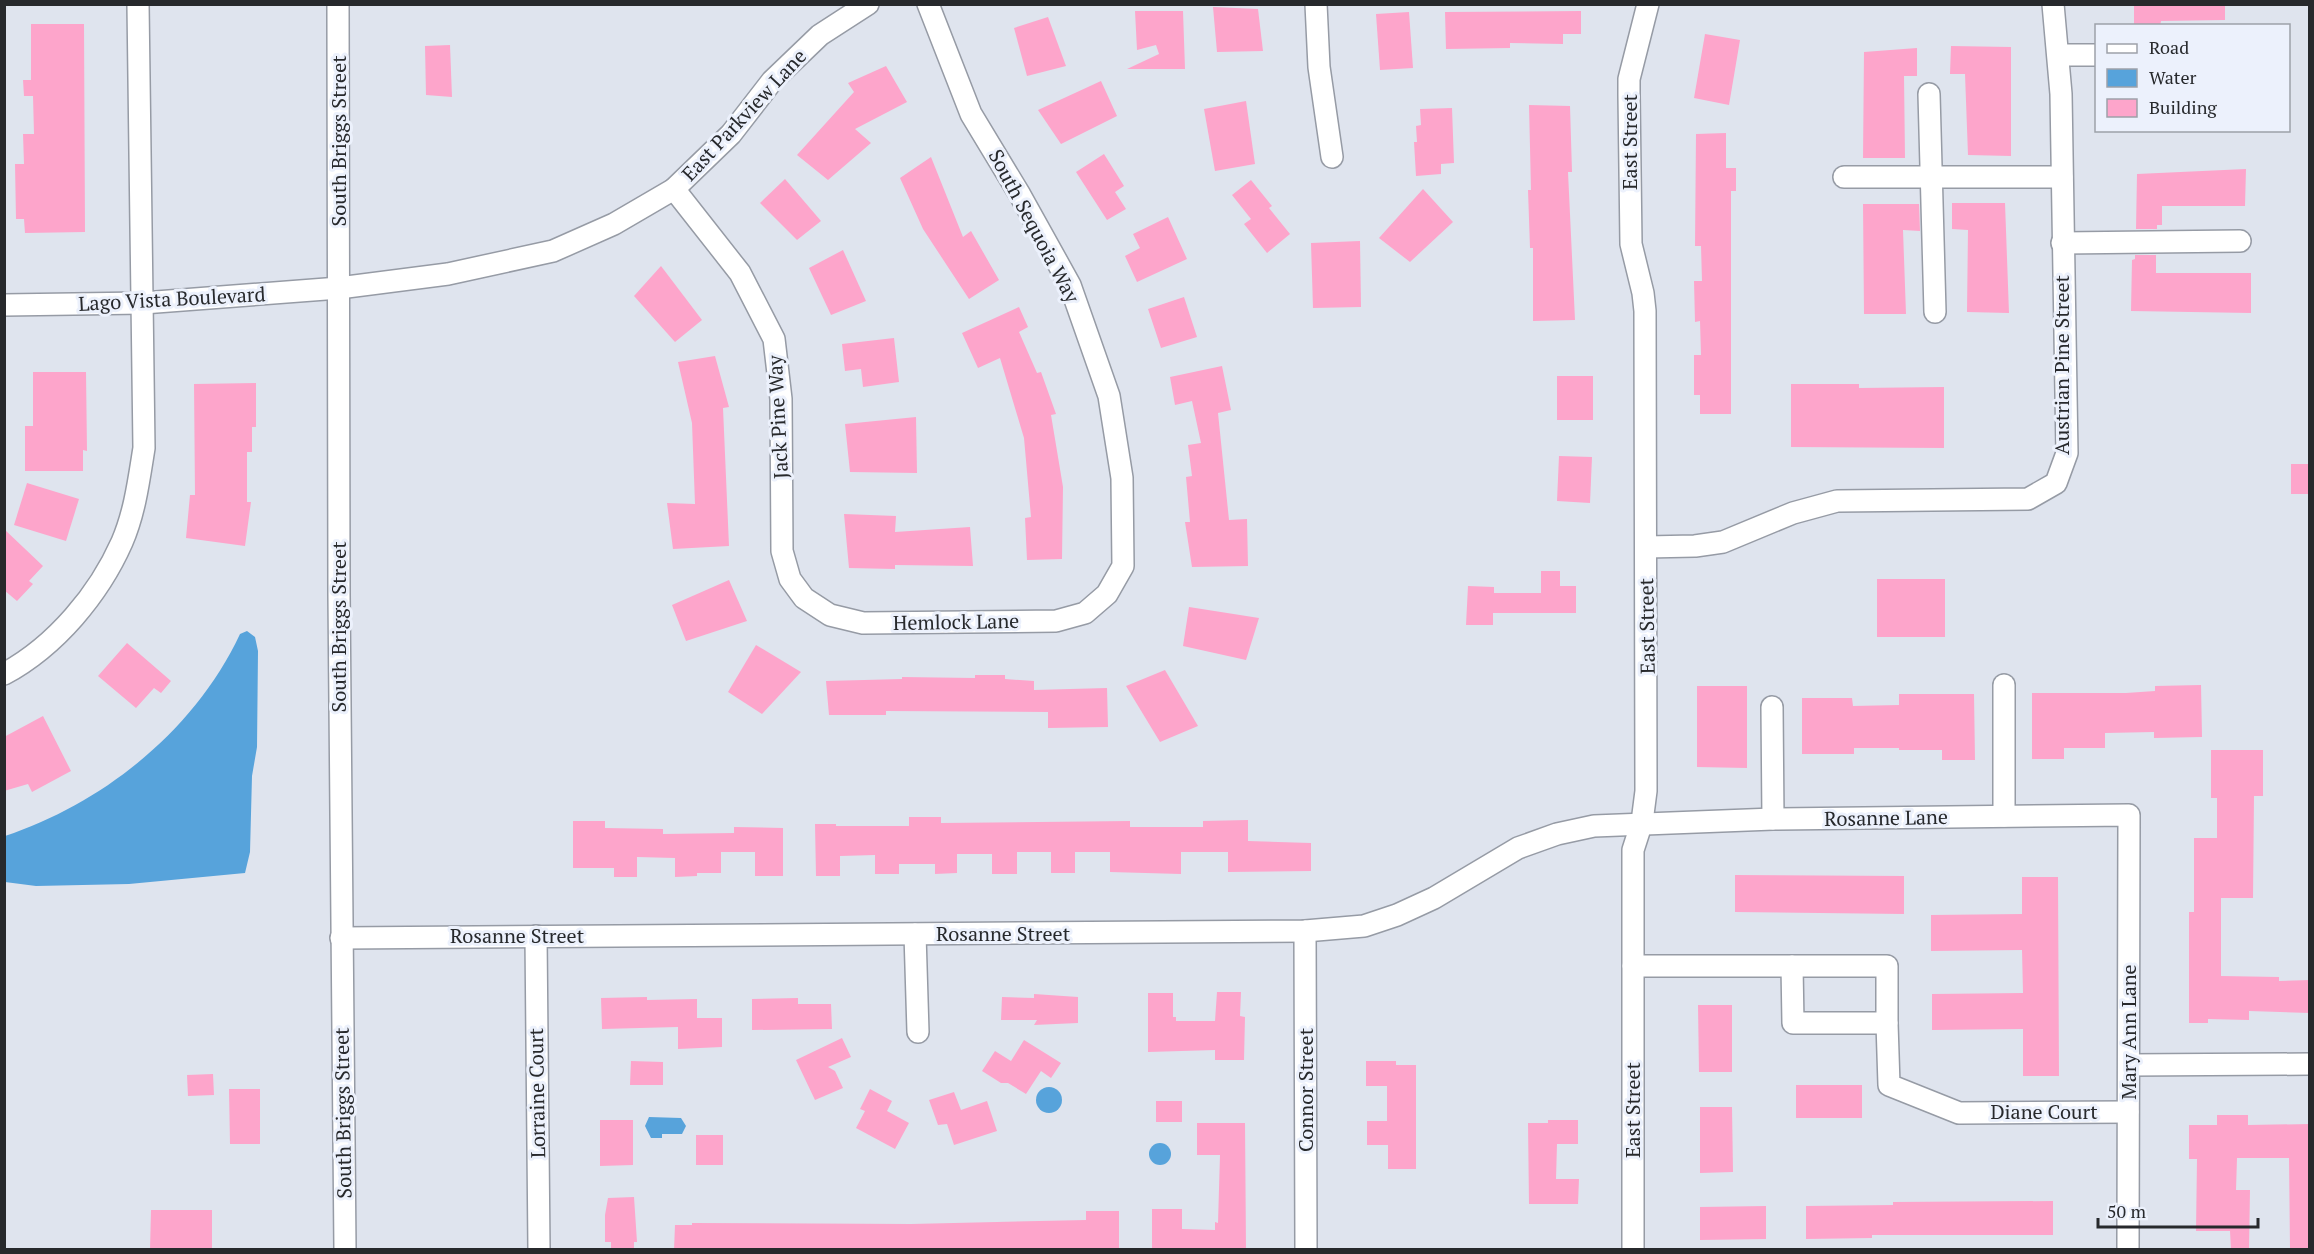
<svg xmlns="http://www.w3.org/2000/svg" width="2314" height="1254" font-family="'PT Serif',serif">
<style>
.water{fill:#57a3db}
.building{fill:#fda5cb}
.lines{fill:none;stroke-linecap:round;stroke-linejoin:round}
.minor-casing{stroke:#969ba5;stroke-width:24}
.minor{stroke:#fff;stroke-width:21}
.labels{text-anchor:middle;stroke-width:6;stroke-linejoin:round;paint-order:stroke}
.street-label{font-size:20px;fill:#27292c;stroke:#ecf1fc}
</style>
<rect width="100%" height="100%" fill="#dfe4ee"/>
<g class="water">
<path d="M 247,631 L 255,637 L 258,651 L 257,747 L 252,776 L 250,852 L 245,873 L 129,884 L 36,886 L 5,882 L 5,836 C 104,803 195,730 240,634 Z"/>
<circle cx="1049" cy="1100" r="13"/>
<polygon points="649,1117 681,1118 686,1126 682,1134 662,1134 662,1138 651,1138 645,1126"/>
<circle cx="1160" cy="1154" r="11"/>
</g>
<g class="building">
<polygon points="2134,4 2225,4 2225,20 2161,21 2160,26 2134,26"/>
<polygon points="1213,7 1258,9 1263,51 1217,52"/>
<polygon points="1135,11 1183,11 1185,69 1127,69 1159,54 1156,45 1137,50"/>
<polygon points="1581,11 1581,34 1563,34 1563,44 1510,43 1510,48 1446,49 1445,12"/>
<polygon points="1409,12 1413,68 1380,70 1376,14"/>
<polygon points="1048,17 1066,66 1027,76 1014,28"/>
<polygon points="31,24 84,24 85,232 25,233 24,219 16,219 15,164 24,164 23,134 34,134 33,96 24,96 23,80 31,80"/>
<polygon points="1705,34 1740,40 1729,105 1694,98"/>
<polygon points="450,45 452,97 426,95 425,46"/>
<polygon points="1951,46 2011,47 2011,156 1968,155 1965,74 1950,74"/>
<polygon points="1917,48 1917,76 1904,76 1905,158 1863,158 1864,52"/>
<polygon points="886,66 907,102 855,129 871,143 828,180 797,155 854,92 848,83"/>
<polygon points="1101,81 1117,116 1061,144 1038,110"/>
<polygon points="1246,101 1255,164 1215,171 1204,109"/>
<polygon points="1529,105 1570,106 1572,172 1568,172 1575,320 1533,321 1533,248 1530,248 1528,190 1531,190"/>
<polygon points="1452,108 1454,163 1441,164 1441,174 1416,176 1414,142 1417,142 1416,126 1421,125 1420,109"/>
<polygon points="1726,133 1726,168 1736,168 1736,191 1731,191 1731,414 1700,414 1700,395 1694,395 1694,355 1701,355 1700,321 1695,322 1694,281 1702,281 1701,246 1695,246 1696,134"/>
<polygon points="1104,154 1124,186 1115,192 1126,209 1107,220 1076,172"/>
<polygon points="931,157 963,237 971,231 999,280 969,299 923,229 900,178"/>
<polygon points="2246,169 2245,206 2162,206 2162,225 2157,225 2157,229 2136,229 2137,174"/>
<polygon points="785,179 821,221 797,240 760,203"/>
<polygon points="1251,180 1272,206 1269,208 1290,234 1267,253 1244,224 1251,219 1232,195"/>
<polygon points="1423,189 1453,222 1410,262 1379,238"/>
<polygon points="1952,203 2005,203 2009,313 1967,312 1968,230 1952,229"/>
<polygon points="1863,204 1919,204 1920,231 1903,230 1906,314 1864,314"/>
<polygon points="1168,217 1187,259 1137,282 1125,256 1140,248 1133,234"/>
<polygon points="1360,241 1361,307 1313,308 1311,243"/>
<polygon points="843,250 866,301 831,315 809,268"/>
<polygon points="2135,255 2156,255 2156,273 2251,273 2251,313 2131,311 2132,260 2135,259"/>
<polygon points="661,266 702,320 675,342 634,296"/>
<polygon points="1184,297 1197,337 1161,348 1148,309"/>
<polygon points="1019,307 1028,327 1019,332 1037,373 1041,372 1056,414 1051,415 1063,487 1062,559 1027,560 1025,518 1031,517 1024,438 1000,358 978,368 962,333"/>
<polygon points="894,338 899,382 863,387 861,369 845,371 842,344"/>
<polygon points="715,356 729,407 723,408 729,546 673,549 667,503 695,504 692,423 678,362"/>
<polygon points="1222,366 1231,410 1218,413 1229,520 1247,519 1248,566 1192,567 1185,522 1190,522 1186,477 1192,476 1188,445 1201,443 1192,401 1175,405 1170,377"/>
<polygon points="33,372 86,372 87,451 83,450 83,471 25,471 25,426 33,426"/>
<rect x="1557" y="376" width="36" height="44"/>
<polygon points="256,383 256,427 252,427 252,452 247,452 247,502 251,502 245,546 186,538 190,495 195,495 194,384"/>
<polygon points="1791,384 1859,384 1859,388 1944,387 1944,448 1791,447"/>
<polygon points="916,417 917,473 850,472 845,424"/>
<polygon points="1559,456 1592,457 1590,503 1557,501"/>
<rect x="2291" y="464" width="19" height="30"/>
<polygon points="27,483 79,499 66,541 14,525"/>
<polygon points="844,514 896,516 895,532 970,527 973,566 895,565 895,569 849,568"/>
<polygon points="4,529 43,566 29,581 33,584 17,601 4,590"/>
<polygon points="1541,571 1560,571 1560,586 1576,586 1576,613 1493,613 1493,625 1466,625 1468,586 1494,587 1494,593 1541,593"/>
<rect x="1877" y="579" width="68" height="58"/>
<polygon points="729,580 747,621 686,641 672,605"/>
<polygon points="1189,607 1259,618 1246,660 1183,646"/>
<polygon points="127,643 171,681 161,693 154,688 136,708 98,676"/>
<polygon points="756,645 801,672 762,714 728,692"/>
<polygon points="1165,670 1198,726 1160,742 1126,686"/>
<polygon points="975,675 1005,675 1005,679 1034,681 1034,690 1107,688 1108,727 1048,728 1048,712 886,711 886,715 829,715 826,681 902,679 902,677 975,678"/>
<polygon points="2201,685 2202,737 2154,738 2154,732 2105,733 2105,748 2064,748 2064,759 2032,759 2032,693 2126,693 2155,691 2155,686"/>
<polygon points="1697,686 1747,686 1747,768 1697,767"/>
<polygon points="1899,694 1974,694 1975,760 1942,760 1942,750 1899,750 1899,748 1854,748 1854,754 1802,754 1802,698 1852,698 1853,706 1899,705"/>
<polygon points="43,716 71,771 32,792 28,784 4,791 4,737"/>
<polygon points="2211,750 2263,750 2263,796 2254,796 2253,898 2221,898 2221,976 2279,977 2279,981 2310,980 2310,1013 2249,1011 2249,1020 2208,1019 2208,1023 2189,1023 2189,912 2194,912 2194,838 2217,838 2217,798 2211,798"/>
<polygon points="909,817 941,817 941,823 1130,821 1130,827 1203,827 1203,821 1248,820 1248,841 1311,843 1311,871 1228,872 1228,852 1181,852 1181,874 1110,872 1110,852 1075,852 1075,873 1051,873 1051,852 1017,852 1017,874 992,874 992,854 957,854 957,873 935,874 935,864 899,864 899,874 875,874 875,855 840,856 840,876 816,876 815,824 836,824 836,826 909,826"/>
<polygon points="573,821 605,821 605,828 663,829 663,834 734,833 734,827 783,828 783,876 755,876 755,852 721,852 721,873 697,873 697,876 675,877 675,858 637,857 637,877 614,877 614,868 573,868"/>
<polygon points="1735,875 1904,876 1904,914 1735,912"/>
<polygon points="2022,877 2058,877 2059,1076 2023,1076 2023,1029 1932,1030 1932,994 2023,993 2022,950 1931,951 1931,915 2022,914"/>
<polygon points="1217,992 1241,992 1240,1016 1245,1017 1244,1060 1215,1060 1215,1050 1148,1052 1148,993 1173,993 1173,1017 1176,1017 1176,1021 1215,1021"/>
<polygon points="1034,994 1078,997 1078,1023 1034,1025 1037,1020 1001,1020 1002,997 1034,998"/>
<polygon points="647,997 647,1000 697,999 697,1018 722,1018 722,1047 678,1049 678,1027 602,1029 601,998"/>
<polygon points="798,998 798,1004 831,1004 832,1029 752,1030 752,999"/>
<polygon points="1698,1005 1732,1005 1732,1072 1699,1072"/>
<polygon points="842,1038 851,1057 828,1067 835,1071 843,1088 815,1100 796,1060"/>
<polygon points="1024,1040 1061,1063 1051,1078 1041,1071 1026,1094 1008,1083 1001,1083 982,1071 995,1051 1011,1061"/>
<polygon points="631,1061 663,1062 663,1085 630,1085"/>
<polygon points="1366,1061 1396,1061 1396,1065 1416,1065 1416,1169 1388,1169 1388,1145 1367,1145 1367,1121 1387,1121 1387,1086 1366,1086"/>
<polygon points="213,1074 214,1095 188,1096 187,1075"/>
<rect x="1796" y="1085" width="66" height="33"/>
<polygon points="229,1089 260,1089 260,1144 230,1144"/>
<polygon points="870,1089 892,1101 887,1111 909,1123 895,1149 856,1128 865,1111 860,1109"/>
<polygon points="954,1092 961,1110 987,1101 997,1131 954,1145 947,1124 938,1125 929,1100"/>
<rect x="1156" y="1101" width="26" height="21"/>
<polygon points="1700,1107 1732,1107 1733,1172 1700,1173"/>
<polygon points="2217,1115 2248,1115 2248,1125 2310,1124 2310,1249 2290,1249 2289,1158 2237,1158 2236,1190 2250,1190 2249,1250 2231,1250 2230,1231 2196,1231 2197,1159 2189,1159 2189,1125 2217,1125"/>
<polygon points="600,1120 633,1120 633,1165 600,1166"/>
<polygon points="1548,1120 1578,1120 1578,1144 1557,1144 1556,1179 1579,1179 1578,1204 1529,1204 1528,1123 1548,1123"/>
<polygon points="1197,1123 1245,1123 1246,1250 1152,1250 1152,1209 1182,1209 1182,1229 1215,1230 1215,1222 1218,1223 1220,1155 1197,1155"/>
<rect x="696" y="1135" width="27" height="30"/>
<polygon points="634,1197 637,1242 634,1242 634,1250 611,1250 611,1242 605,1242 605,1215 608,1198"/>
<polygon points="2053,1201 2053,1235 1872,1235 1872,1238 1806,1239 1806,1206 1893,1205 1893,1202"/>
<polygon points="1766,1206 1766,1239 1700,1240 1700,1207"/>
<polygon points="151,1210 212,1210 212,1250 150,1250"/>
<polygon points="1086,1211 1119,1211 1119,1250 674,1250 675,1225 692,1225 692,1223 911,1224 1086,1220"/>
</g>
<g class="lines">
<defs>
<g id="minor">
<polyline points="338,4 339,595 345,1250"/>
<polyline points="1316,4 1319,67 1332,157"/>
<polyline points="2059,55 2096,55"/>
<polyline points="1929,94 1935,312"/>
<polyline points="1844,177 2062,177"/>
<polyline points="674,189 740,273 774,339 781,399 782,551 790,579 804,598 830,615 863,623 1056,621 1085,613 1107,594 1123,566 1122,478 1109,396 1070,285 1020,195 971,114 928,4"/>
<polyline points="2062,243 2240,241"/>
<polyline points="4,305 143,303 339,288 448,274 553,251 614,224 674,189 731,134 772,81 820,35 868,4"/>
<polyline points="1646,547 1695,546 1723,542 1793,513 1837,501 2028,499 2056,483 2067,453 2061,94 2053,4"/>
<path d="M 4,674 C 56,646 99,594 122,542 C 135,512 139,479 144,448 L 138,4"/>
<polyline points="2004,685 2004,816"/>
<polyline points="1772,707 1773,819"/>
<polyline points="1305,931 1306,1250"/>
<polyline points="915,934 918,1032"/>
<polyline points="536,936 539,1250"/>
<polyline points="341,938 1305,931 1364,926 1397,915 1434,898 1518,848 1557,834 1594,826 1773,819 2129,815 2128,1250"/>
<polyline points="1633,966 1792,966 1793,1023 1887,1023 1889,1085 1959,1113 2128,1112"/>
<polyline points="1792,966 1887,966 1887,1023"/>
<polyline points="2129,1065 2310,1064"/>
<polyline points="1633,1250 1633,850 1642,822 1646,791 1645,311 1643,293 1631,244 1629,95 1629,79 1648,4"/>
</g>
</defs>
<use href="#minor" class="minor-casing"/>
<use href="#minor" class="minor"/>
</g>
<g class="labels">
<g class="street-label">
<text transform="translate(744 115) rotate(-47)" y="7">East Parkview Lane</text>
<text transform="translate(339 141) rotate(-90)" y="7">South Briggs Street</text>
<text transform="translate(1630 142) rotate(-90)" y="7">East Street</text>
<text transform="translate(1034 226) rotate(62)" y="7">South Sequoia Way</text>
<text transform="translate(172 299) rotate(-3)" y="7">Lago Vista Boulevard</text>
<text transform="translate(2062 365) rotate(-90)" y="7">Austrian Pine Street</text>
<text transform="translate(778 417) rotate(-93)" y="7">Jack Pine Way</text>
<text transform="translate(956 622) rotate(-1)" y="7">Hemlock Lane</text>
<text transform="translate(1647 626) rotate(-91)" y="7">East Street</text>
<text transform="translate(339 627) rotate(-90)" y="7">South Briggs Street</text>
<text transform="translate(1886 818) rotate(-1)" y="7">Rosanne Lane</text>
<text x="1003" y="941">Rosanne Street</text>
<text x="517" y="943">Rosanne Street</text>
<text transform="translate(2129 1032) rotate(-90)" y="7">Mary Ann Lane</text>
<text transform="translate(1306 1090) rotate(-90)" y="7">Connor Street</text>
<text transform="translate(537 1093) rotate(-91)" y="7">Lorraine Court</text>
<text transform="translate(1633 1110) rotate(-90)" y="7">East Street</text>
<text x="2044" y="1119">Diane Court</text>
<text transform="translate(343 1113) rotate(-91)" y="7">South Briggs Street</text>
</g>
</g>
<rect width="2314" height="1254" fill="none" stroke="#27292c" stroke-width="12"/>
<rect x="2095" y="24" width="195" height="108" fill="#ecf1fc" stroke="#9da1a9" stroke-width="1.5"/>
<rect x="2107" y="44" width="30" height="9" fill="#ffffff" stroke="#9da1a9" stroke-width="1.5"/>
<text x="2149" y="54" font-size="18" fill="#27292c">Road</text>
<rect x="2107" y="69" width="30" height="18" fill="#57a3db" stroke="#9da1a9" stroke-width="1.5"/>
<text x="2149" y="84" font-size="18" fill="#27292c">Water</text>
<rect x="2107" y="99" width="30" height="18" fill="#fda5cb" stroke="#9da1a9" stroke-width="1.5"/>
<text x="2149" y="114" font-size="18" fill="#27292c">Building</text>
<path d="M2098 1218v9h160v-9" fill="none" stroke="#27292c" stroke-width="3"/>
<text x="2107" y="1218" font-size="18" fill="#27292c" stroke="#ecf1fc" stroke-width="4.5" paint-order="stroke">50 m</text>
</svg>
